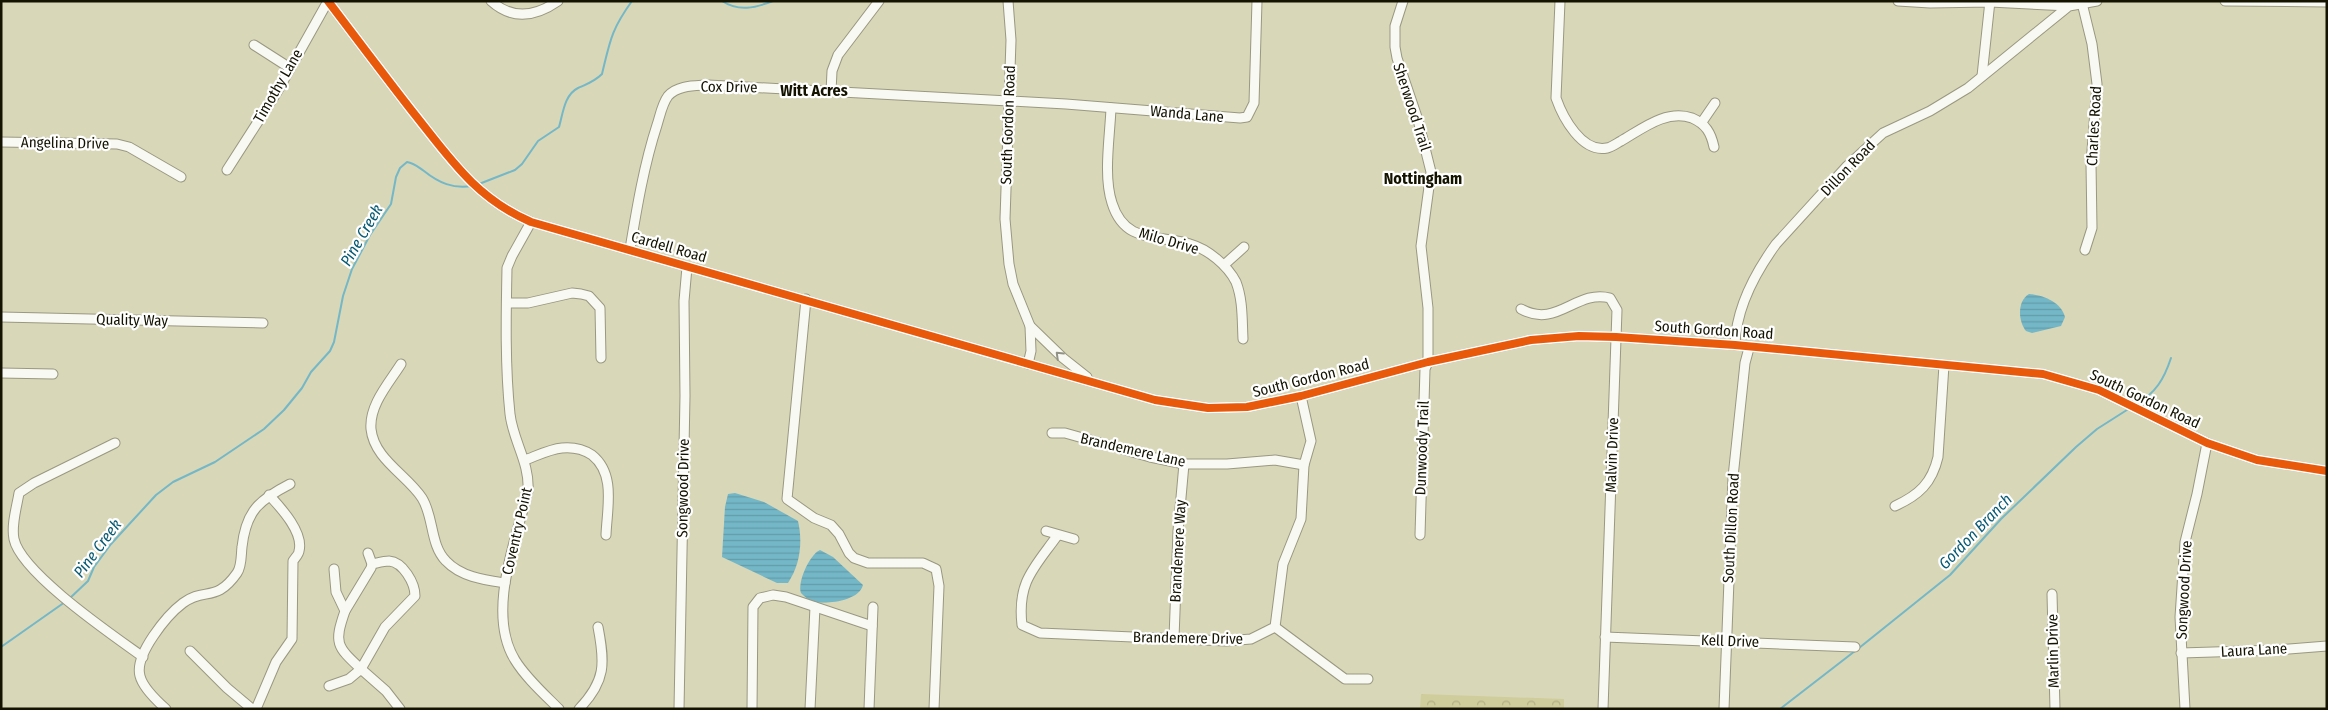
<svg xmlns="http://www.w3.org/2000/svg" width="2328" height="710" font-family="'Fira Sans Condensed',sans-serif">
<style>
.forest{fill:url(#forest-crowns)}
.water{fill:url(#water-rules)}
.lines{fill:none;stroke-linecap:round;stroke-linejoin:round}
.stream{stroke:#74b7c7;stroke-width:2}
.minor-casing{stroke:#999880;stroke-width:11}
.minor{stroke:#f9f9f4;stroke-width:9}
.cycleway-casing{stroke:#fff;stroke-width:11}
.cycleway{stroke:#e8590c;stroke-width:8}
.oneway{stroke:#929286}
.labels{text-anchor:middle;stroke-width:4.5;stroke-linejoin:round;paint-order:stroke}
.street-label{font-size:15px;fill:#141300;stroke:#fff}
.neighbourhood-label{font-size:16px;font-weight:bold;fill:#141300;stroke:#fff}
.water-label{font-size:16px;font-style:italic;fill:#095a74;stroke:#fff}
</style>
<defs>
<pattern id="forest-crowns" width="20" height="18" patternUnits="userSpaceOnUse" patternTransform="scale(1.25)"><rect width="20" height="18" fill="#cfcd9c"/><path d="M2 6a3 3 0 1 1 6 0M12 15a3 3 0 1 1 6 0" fill="none" stroke="#b1af85"/></pattern>
<pattern id="water-rules" width="6" height="5" patternUnits="userSpaceOnUse" patternTransform="scale(1.25)"><rect width="6" height="5" fill="#74b7c7"/><path d="M0 2.5h6" fill="none" stroke="#649ca9"/></pattern>
</defs>
<rect width="100%" height="100%" fill="#d8d7b8"/>
<polygon class="forest" points="1421,694 1564,699 1564,709 1420,709"/>
<g class="water">
<path d="M 2029,294 C 2043,295 2061,302 2065,317 L 2061,326 L 2032,333 L 2026,331 C 2018,321 2017,301 2029,294 Z"/>
<path d="M 735,493 L 764,502 L 798,521 C 803,543 800,565 788,583 L 777,583 L 722,557 L 725,507 L 728,494 Z"/>
<path d="M 820,550 L 833,557 L 863,585 C 859,601 828,604 815,602 C 809,601 805,597 801,593 C 797,583 809,555 820,550 Z"/>
</g>
<g class="lines">
<g class="stream">
<path d="M 722,1 C 739,12 755,8 773,1"/>
<path d="M 479,184 L 515,170 L 522,164 L 538,141 L 559,127 C 563,114 564,95 578,88 C 587,84 594,82 602,74 C 610,41 611,30 632,1"/>
<path d="M 2136,404 C 2156,393 2164,379 2171,358"/>
<path d="M 69,599 L 88,581 L 94,567 L 111,544 L 156,495 L 173,482 L 215,462 L 264,429 L 284,410 L 302,388 L 311,372 L 330,351 L 334,342 L 343,296 L 352,269 L 370,235 L 391,204 L 396,177 L 400,168 L 407,162 C 414,163 418,167 424,171 C 439,183 453,189 472,186"/>
<polyline points="1,647 65,602"/>
<polyline points="1859,648 1950,575 2001,519 2076,447 2097,429 2130,408"/>
<polyline points="1780,709 1855,651"/>
</g>
<defs>
<g id="minor">
<path d="M 328,1 C 356,38 384,75 412,111 C 449,157 475,198 531,222 L 1155,400 L 1208,408 L 1247,407 L 1301,396 L 1428,362 L 1531,340 L 1579,336 L 1616,337 L 1735,345 L 2043,374 L 2099,390 L 2207,443 L 2257,460 L 2327,471"/>
<path d="M 491,1 C 512,20 535,17 558,1"/>
<polyline points="1008,1 1011,40 1005,219 1009,264 1013,284 1030,326 1031,351 1028,364"/>
<polyline points="1403,1 1395,26 1395,47 1397,58 1418,120 1431,172 1421,246 1428,308 1428,362 1425,369 1420,535"/>
<path d="M 1560,1 L 1556,98 C 1563,118 1582,153 1607,148 C 1612,147 1617,143 1621,141 C 1642,129 1666,109 1692,118 C 1706,124 1711,133 1714,147"/>
<polyline points="1898,1 1930,3 1990,2 2069,6"/>
<polyline points="2225,1 2327,2"/>
<polyline points="2082,3 2092,44 2097,84 2091,164 2092,228 2085,250"/>
<polyline points="254,45 290,68"/>
<polyline points="1982,76 1990,1"/>
<polyline points="831,92 832,71 838,55 879,1"/>
<path d="M 1111,108 C 1110,136 1103,176 1112,203 C 1125,245 1159,234 1190,244 C 1208,249 1228,266 1236,282 C 1243,300 1242,320 1243,339"/>
<polyline points="1702,122 1715,103"/>
<polyline points="1,142 117,144 129,147 181,177"/>
<polyline points="227,170 277,92 328,1"/>
<path d="M 531,222 L 512,256 L 507,268 C 506,316 505,366 510,414 C 513,441 530,463 528,491 C 516,540 486,613 515,660 C 526,678 544,694 559,709"/>
<path d="M 630,249 C 637,207 644,165 657,125 C 660,116 662,104 668,96 C 678,85 695,86 708,85 L 1066,104 L 1240,118 L 1247,117 L 1254,103 L 1257,1"/>
<polyline points="1224,265 1244,247"/>
<polyline points="806,299 787,499 814,518 831,525 839,534 849,553 854,558 868,563 923,563 936,569 939,586 934,709"/>
<polyline points="507,303 528,303 572,293 581,294 589,296 600,308 601,358"/>
<path d="M 1521,309 C 1557,329 1576,289 1610,298 L 1617,310 L 1603,709"/>
<polyline points="1,317 263,323"/>
<polyline points="1030,326 1063,358 1087,377"/>
<path d="M 1735,345 C 1736,308 1755,273 1776,244 L 1847,166 L 1883,133 L 1930,111 L 1968,88 L 2069,6 L 2097,1"/>
<path d="M 401,364 C 389,383 369,405 371,429 C 374,459 407,475 422,498 C 434,517 430,545 446,561 C 461,577 485,580 505,583"/>
<polyline points="1,373 53,374"/>
<polyline points="1052,433 1065,433 1150,457 1184,464 1227,464 1275,460 1304,465"/>
<path d="M 115,443 L 34,483 L 19,493 C 17,506 11,525 14,539 C 21,573 114,636 143,657"/>
<path d="M 525,460 C 536,456 550,449 562,448 C 573,447 583,449 592,455 C 616,474 607,508 606,535"/>
<path d="M 1895,506 C 1919,495 1932,483 1938,457 L 1944,365"/>
<polyline points="1046,531 1074,539"/>
<path d="M 1057,536 C 1034,568 1017,582 1022,625 L 1040,633 L 1226,641 L 1251,639 L 1275,627 L 1283,564 L 1301,519 L 1304,465 L 1311,441 L 1301,396"/>
<path d="M 334,569 L 336,592 L 345,611 C 334,643 336,646 361,669 L 385,627 L 415,596 C 415,583 403,562 389,561 C 384,561 377,563 372,564"/>
<polyline points="2052,594 2055,709"/>
<polyline points="345,611 371,568 372,564 368,553"/>
<polyline points="1275,627 1345,679 1368,679"/>
<polyline points="1605,637 1855,647"/>
<polyline points="1174,638 1178,531 1184,464"/>
<polyline points="190,651 227,688 252,709"/>
<polyline points="2181,653 2277,650 2327,646"/>
<polyline points="329,686 349,679 361,669 386,691 400,709"/>
<path d="M 166,709 C 157,701 143,688 140,676 C 134,655 167,615 183,603 C 205,587 216,603 237,573 C 242,566 241,554 242,547 C 246,511 259,500 290,484"/>
<path d="M 256,709 L 276,662 L 292,639 L 293,561 C 295,558 299,554 299,551 C 304,532 280,507 269,495"/>
<path d="M 579,709 C 606,681 605,663 598,627"/>
<polyline points="679,709 685,396 684,301 687,267"/>
<polyline points="752,709 753,607 760,598 773,595 786,597 872,626"/>
<polyline points="810,709 815,607"/>
<polyline points="869,709 873,607"/>
<polyline points="1724,709 1733,477 1745,363 1749,348"/>
<polyline points="2185,709 2180,617 2185,542 2197,494 2207,443"/>
</g>
</defs>
<use href="#minor" class="minor-casing"/>
<use href="#minor" class="minor"/>
<defs>
<path id="cycleway" d="M 328,1 C 356,38 384,75 412,111 C 449,157 475,198 531,222 L 1155,400 L 1208,408 L 1247,407 L 1301,396 L 1428,362 L 1531,340 L 1579,336 L 1616,337 L 1735,345 L 2043,374 L 2099,390 L 2207,443 L 2257,460 L 2327,471"/>
</defs>
<use href="#cycleway" class="cycleway-casing"/>
<use href="#cycleway" class="cycleway"/>
</g>
<defs><path id="oneway-chevron" d="M-2-3.5L2.5 0L-2 3.5" fill="none" stroke-width="1.6" stroke-linecap="round" stroke-linejoin="round" transform="scale(1.25)"/></defs>
<use class="oneway" href="#oneway-chevron" transform="translate(1059 355) rotate(-136)"/>
<g class="labels">
<g class="street-label">
<text transform="translate(278 86) rotate(-60)" y="5">Timothy Lane</text>
<text transform="translate(729 87) rotate(1)" y="5">Cox Drive</text>
<text transform="translate(1412 107) rotate(72)" y="5">Sherwood Trail</text>
<text transform="translate(1187 114) rotate(5)" y="5">Wanda Lane</text>
<text transform="translate(1008 125) rotate(-88)" y="5">South Gordon Road</text>
<text transform="translate(2094 126) rotate(-87)" y="5">Charles Road</text>
<text transform="translate(65 143) rotate(1)" y="5">Angelina Drive</text>
<text transform="translate(1848 168) rotate(-46)" y="5">Dillon Road</text>
<text transform="translate(1169 241) rotate(16)" y="5">Milo Drive</text>
<text transform="translate(669 247) rotate(16)" y="5">Cardell Road</text>
<text transform="translate(132 320) rotate(1)" y="5">Quality Way</text>
<text transform="translate(1714 330) rotate(4)" y="5">South Gordon Road</text>
<text transform="translate(1311 378) rotate(-14)" y="5">South Gordon Road</text>
<text transform="translate(2145 399) rotate(25)" y="5">South Gordon Road</text>
<text transform="translate(1422 448) rotate(-88)" y="5">Dunwoody Trail</text>
<text transform="translate(1133 450) rotate(13)" y="5">Brandemere Lane</text>
<text transform="translate(1612 455) rotate(-88)" y="5">Malvin Drive</text>
<text transform="translate(683 488) rotate(-89)" y="5">Songwood Drive</text>
<text transform="translate(1731 528) rotate(-87)" y="5">South Dillon Road</text>
<text transform="translate(517 531) rotate(-77)" y="5">Coventry Point</text>
<text transform="translate(1178 551) rotate(-87)" y="5">Brandemere Way</text>
<text transform="translate(2184 590) rotate(-87)" y="5">Songwood Drive</text>
<text transform="translate(1188 638) rotate(1)" y="5">Brandemere Drive</text>
<text transform="translate(1730 641) rotate(2)" y="5">Kell Drive</text>
<text transform="translate(2254 650) rotate(-3)" y="5">Laura Lane</text>
<text transform="translate(2053 651) rotate(-91)" y="5">Marlin Drive</text>
</g>
<g class="neighbourhood-label">
<text x="814" y="96">Witt Acres</text>
<text x="1423" y="184">Nottingham</text>
</g>
<g class="water-label">
<text transform="translate(361 235) rotate(-60)" y="6">Pine Creek</text>
<text transform="translate(1975 531) rotate(-46)" y="6">Gordon Branch</text>
<text transform="translate(97 548) rotate(-53)" y="6">Pine Creek</text>
</g>
</g>
<rect width="2328" height="710" fill="none" stroke="#141300" stroke-width="5"/>
</svg>
